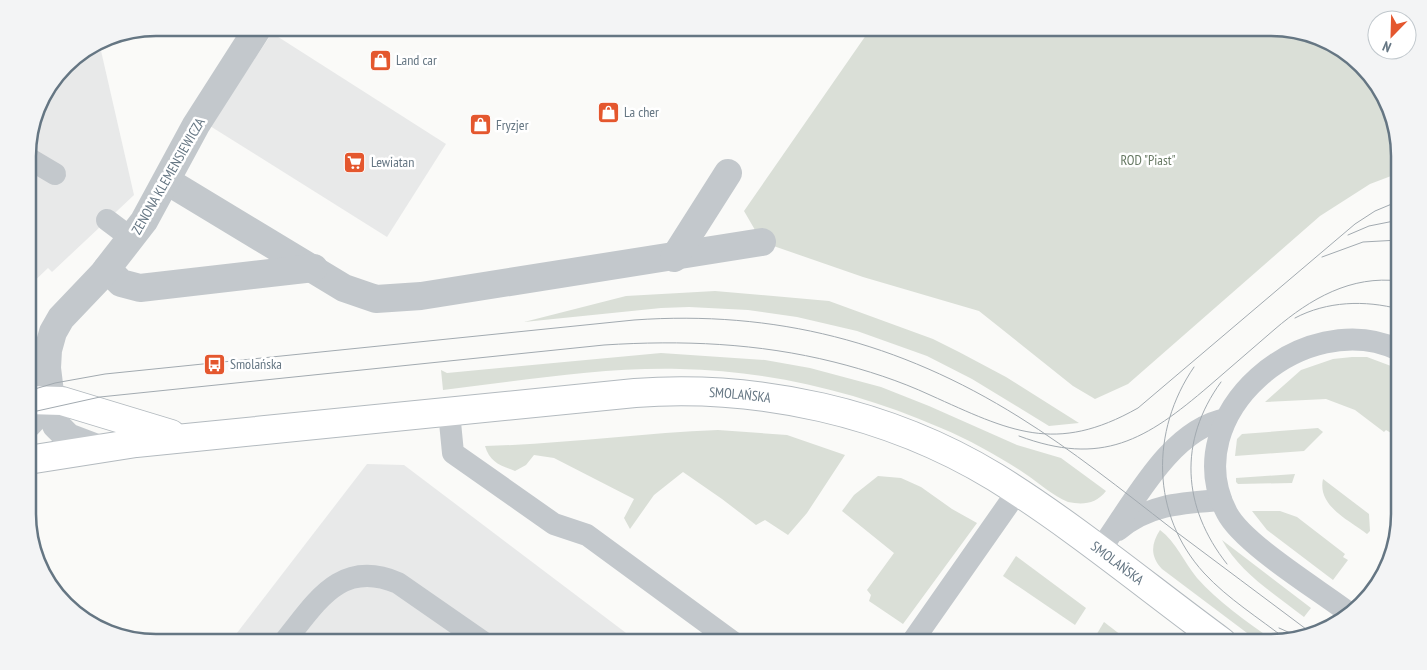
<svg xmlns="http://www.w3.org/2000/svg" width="1427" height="670" font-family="'PT Sans Narrow',sans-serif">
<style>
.built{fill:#e8e9e9}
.green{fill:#dadfd7}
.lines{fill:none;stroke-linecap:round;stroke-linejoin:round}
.secondary-casing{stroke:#b3babf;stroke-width:30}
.lane{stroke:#c3c8cc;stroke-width:22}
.street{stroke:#c3c8cc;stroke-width:28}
.secondary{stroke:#fff;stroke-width:28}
.tram{stroke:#a2aab0;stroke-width:1}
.labels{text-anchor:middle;stroke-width:5;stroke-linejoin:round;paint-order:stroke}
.poi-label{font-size:14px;fill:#657683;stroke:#fff;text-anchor:start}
.park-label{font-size:14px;fill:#687a64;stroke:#fff}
.street-label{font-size:14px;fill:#657683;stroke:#fff}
.rim{fill:none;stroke:#657683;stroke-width:2.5}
</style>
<rect width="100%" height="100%" fill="#fafaf8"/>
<g class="built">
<polygon points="272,33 446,144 387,237 210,126"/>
<polygon points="99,42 134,195 52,272 48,268 28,287 28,147 41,99 71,60"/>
<polygon points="367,464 404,465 638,642 230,642"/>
</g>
<g class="green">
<polygon points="871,28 1271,28 1321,37 1373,78 1398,139 1399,173 1370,184 1320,216 1128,384 1095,399 1073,386 979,311 863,277 762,242 744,211"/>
<polygon points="715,291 829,301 933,339 959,352 1006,377 1079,423 1049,426 972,379 927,356 857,331 797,317 748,310 689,307 661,308 524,322 626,296"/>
<path d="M 661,353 L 765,360 L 810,368 L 881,387 L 929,406 L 1017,445 L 1061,458 L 1106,491 C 1096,504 1083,505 1068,502 C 1052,495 1039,483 1024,473 C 998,456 970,440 941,428 C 858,392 771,371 680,369 C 601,367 521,381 443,390 L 441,370 L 447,373 Z"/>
<polygon points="1352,357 1367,357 1399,369 1399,422 1391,433 1386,430 1384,432 1355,410 1326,399 1265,402 1301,370 1333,359"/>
<polygon points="1318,428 1323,432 1304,451 1235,456 1237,439 1242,434"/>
<path d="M 718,430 L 787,435 L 845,455 L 807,513 L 788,535 L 765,520 L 756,525 L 722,499 L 683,472 L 654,495 L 630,529 L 624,518 L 634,499 L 554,458 L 534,455 L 526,465 L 515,471 C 499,465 490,462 485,446 C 563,444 640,433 718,430 Z"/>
<polygon points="1295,474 1292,483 1238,484 1236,482 1236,478"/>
<polygon points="878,476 901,478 921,487 952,509 977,523 903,624 869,601 871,595 867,590 894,553 842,511 854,495"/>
<path d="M 1323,479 L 1369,514 L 1370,531 L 1367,534 C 1349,520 1317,506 1323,479 Z"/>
<polygon points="1252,511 1280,511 1297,517 1345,554 1343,557 1348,560 1333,580 1267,530"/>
<path d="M 1160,530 C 1176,542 1184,562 1197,578 C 1219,603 1248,622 1275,642 L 1259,642 L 1162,569 C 1150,556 1151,544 1160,530 Z"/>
<path d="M 1222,540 L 1311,608 L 1304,617 C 1275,594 1240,573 1222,540 Z"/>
<polygon points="1016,556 1086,608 1075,625 1003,576"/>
<polygon points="1104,622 1130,642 1092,642"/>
</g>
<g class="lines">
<defs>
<g id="secondary">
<polyline points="28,400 62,401 171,434"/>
<path id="s1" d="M 28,460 L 136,443 L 635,393 C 759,384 888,412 995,477 C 1074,526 1147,587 1222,642"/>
</g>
</defs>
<use href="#secondary" class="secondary-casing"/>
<g class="lane">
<polyline points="28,158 55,174"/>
<polyline points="107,220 131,238"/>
<polyline points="449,412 453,453 554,524 587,535 733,642"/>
<path d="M 1118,530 C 1149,504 1182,503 1221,500"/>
<path d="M 1099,551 C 1132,507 1168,430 1226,419"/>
<path d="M 1349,613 C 1319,590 1243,544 1227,513 C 1175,414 1305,305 1399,350"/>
<path d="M 284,642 C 316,603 340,558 398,583 L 483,642"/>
<polyline points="912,642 1017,492"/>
</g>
<g class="street">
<polyline points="167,181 344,288 376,299 421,296 762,242"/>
<polyline points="674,258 728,173"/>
<polyline points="107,269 121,283 140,288 314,268"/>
<polyline points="28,424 50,400"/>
<polyline points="97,448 68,437 56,425 53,417 47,368 48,350 53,332 61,318 102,275 144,221 196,125 258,28"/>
</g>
<use href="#secondary" class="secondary"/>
<g class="tram">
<polyline points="1348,235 1369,226 1399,220"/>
<polyline points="1322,257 1363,242 1399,240"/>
<path d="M 1295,318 C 1327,301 1365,300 1399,309"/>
<path d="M 1194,367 C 1150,431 1151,515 1204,573 C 1228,599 1259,618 1287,640"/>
<path d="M 1221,382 C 1178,441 1182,507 1227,564"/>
<path d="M 28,391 L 55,383 L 105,374 L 634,320 C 775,310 899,342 1019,417 C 1072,450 1122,490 1171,528 C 1217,563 1264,597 1310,632"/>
<path d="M 28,413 L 100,397 L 604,345 C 682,340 758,343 834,362 C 866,370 900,381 930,395 C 1010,431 1055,455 1138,408 L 1355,224 L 1375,211 L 1399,201"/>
<path d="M 1019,436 C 1102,467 1146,440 1209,386 C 1231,367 1253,348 1275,329 C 1310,299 1351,275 1399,281"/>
<polyline points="1279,628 1297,636"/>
</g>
</g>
<defs>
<symbol id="shop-square" viewBox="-11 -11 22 22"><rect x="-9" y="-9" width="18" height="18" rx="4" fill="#e4572e" stroke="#fff"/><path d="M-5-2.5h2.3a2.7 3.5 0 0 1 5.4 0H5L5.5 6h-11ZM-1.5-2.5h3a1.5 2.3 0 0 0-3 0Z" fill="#fff"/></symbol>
<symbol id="supermarket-square" viewBox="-11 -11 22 22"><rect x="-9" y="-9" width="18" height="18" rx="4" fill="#e4572e" stroke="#fff"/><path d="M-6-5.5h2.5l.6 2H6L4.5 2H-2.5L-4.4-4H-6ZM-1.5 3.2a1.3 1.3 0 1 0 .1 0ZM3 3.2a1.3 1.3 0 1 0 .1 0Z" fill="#fff"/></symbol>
<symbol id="bus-square" viewBox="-11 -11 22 22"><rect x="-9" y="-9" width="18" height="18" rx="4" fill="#e4572e" stroke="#fff"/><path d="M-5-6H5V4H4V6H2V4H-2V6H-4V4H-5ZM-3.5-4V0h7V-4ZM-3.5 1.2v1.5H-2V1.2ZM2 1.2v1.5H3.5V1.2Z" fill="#fff"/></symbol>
</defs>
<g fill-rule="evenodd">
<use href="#shop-square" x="368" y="48" width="25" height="25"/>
<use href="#shop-square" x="596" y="100" width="25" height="25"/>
<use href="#shop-square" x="468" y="112" width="25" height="25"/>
<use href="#supermarket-square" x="342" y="150" width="25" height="25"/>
<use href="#bus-square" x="202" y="352" width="25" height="25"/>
</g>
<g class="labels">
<g class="poi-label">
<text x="396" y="65">Land car</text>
<text x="624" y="117">La cher</text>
<text x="496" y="130">Fryzjer</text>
<text x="371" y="167">Lewiatan</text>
<text x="230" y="369">Smolańska</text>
</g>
<g class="park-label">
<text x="1148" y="165">ROD "Piast"</text>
</g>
<g class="street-label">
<text transform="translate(168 176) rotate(-60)" y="5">ZENONA KLEMENSIEWICZA</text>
<text dy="5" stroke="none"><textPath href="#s1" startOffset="716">SMOLAŃSKA</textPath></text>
<text dy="5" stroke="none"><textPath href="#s1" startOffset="1136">SMOLAŃSKA</textPath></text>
</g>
</g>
<path d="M0 0H1427V670H0ZM156 36H1271A120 120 0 0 1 1391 156V514A120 120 0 0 1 1271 634H156A120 120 0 0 1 36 514V156A120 120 0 0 1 156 36Z" fill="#f3f4f5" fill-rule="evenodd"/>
<path class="rim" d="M156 36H1271A120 120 0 0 1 1391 156V514A120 120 0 0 1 1271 634H156A120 120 0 0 1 36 514V156A120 120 0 0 1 156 36Z"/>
<g transform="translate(1392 35) rotate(203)"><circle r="24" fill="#ffffff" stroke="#c1c8cd"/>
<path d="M0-4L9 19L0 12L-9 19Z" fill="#e4572e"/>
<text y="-8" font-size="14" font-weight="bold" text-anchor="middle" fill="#657683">N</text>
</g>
</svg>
